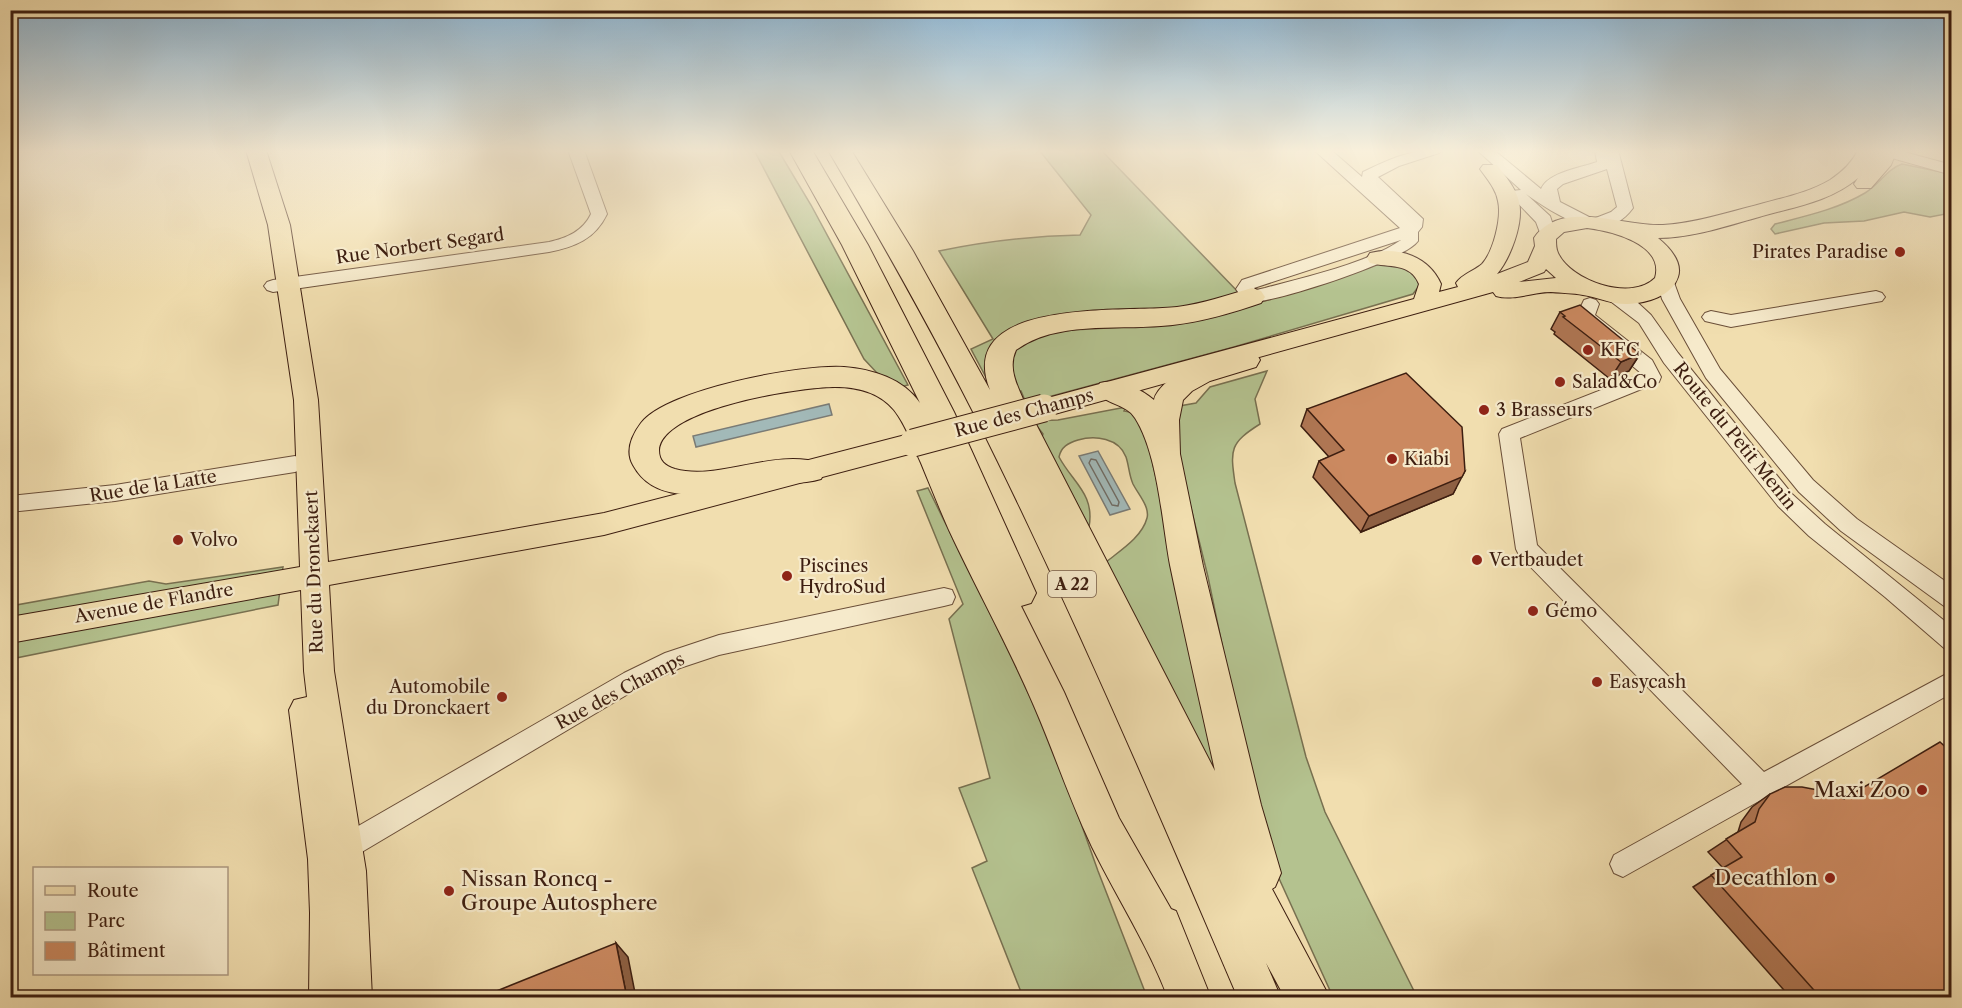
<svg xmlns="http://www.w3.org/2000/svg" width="1962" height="1008" font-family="'Libre Caslon Text',serif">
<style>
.green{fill:#b4c28f;stroke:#787050;stroke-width:1.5}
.water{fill:#a2b9b8;stroke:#7a7b75;stroke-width:1.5}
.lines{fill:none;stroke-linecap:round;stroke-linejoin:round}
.shore{stroke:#706c64;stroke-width:1.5}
.minor-casing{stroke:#6a4e38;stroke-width:2}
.major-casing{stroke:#3d1e10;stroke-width:2}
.highway-casing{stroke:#3d1e10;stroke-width:2}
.minor{fill:#f6eacb;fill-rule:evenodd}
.major{fill:#f1deaf;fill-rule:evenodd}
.highway{fill:#f1deaf;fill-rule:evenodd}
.major-bridge-casing{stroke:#3d1e10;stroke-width:29;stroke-linecap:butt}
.major-bridge{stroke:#f1deaf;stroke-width:27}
.wall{fill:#af7653;stroke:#3d1e10;stroke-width:1.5}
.shaded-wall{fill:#8e6043;stroke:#3d1e10;stroke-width:1.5}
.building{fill:#cb8960;stroke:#3d1e10;stroke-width:1.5}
.poi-dot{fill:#8f2418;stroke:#f6eacb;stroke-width:2}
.labels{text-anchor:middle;stroke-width:4.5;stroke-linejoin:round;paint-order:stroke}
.shield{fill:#f6eacb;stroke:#745b48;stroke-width:1.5}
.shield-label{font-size:16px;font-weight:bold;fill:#3d1e10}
.street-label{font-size:18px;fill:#3d1e10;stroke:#f6eacb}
.poi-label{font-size:18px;fill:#3d1e10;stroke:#f6eacb;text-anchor:start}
.near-poi-label{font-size:21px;fill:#3d1e10;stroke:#f6eacb;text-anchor:end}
</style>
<rect width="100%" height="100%" fill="#f1deaf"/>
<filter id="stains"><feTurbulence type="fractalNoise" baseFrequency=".00333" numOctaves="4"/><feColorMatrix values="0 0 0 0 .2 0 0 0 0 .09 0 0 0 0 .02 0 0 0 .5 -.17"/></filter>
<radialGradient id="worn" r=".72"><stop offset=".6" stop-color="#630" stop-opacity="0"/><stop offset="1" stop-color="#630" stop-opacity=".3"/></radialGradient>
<g class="green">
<polygon points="754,150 778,150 811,205 908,385 900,387 877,373 864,359"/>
<path d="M 1039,150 L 1101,150 L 1242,296 L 1193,309 L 1025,324 L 990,385 L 971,349 L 993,339 L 939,251 C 986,241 1032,236 1080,235 L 1091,215 Z"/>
<path d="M 1902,164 L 1951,174 L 1951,213 L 1930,217 L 1904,212 L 1864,221 L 1824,223 L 1775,234 L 1771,229 L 1775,224 C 1806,216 1838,209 1865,193 C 1880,184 1887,169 1902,164 Z"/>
<polygon points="1385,261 1406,267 1419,279 1419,286 1413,294 1234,347 1026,403 1021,391 1017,391 1013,383 1012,355 1022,343 1042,334 1072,330 1144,326 1252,305"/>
<path d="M 1267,371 L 1255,399 L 1260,424 C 1230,443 1230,449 1235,483 L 1306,757 L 1325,812 L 1417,997 L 1333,997 L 1277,874 L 1237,717 L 1208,577 L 1172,431 L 1174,407 L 1196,403 L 1210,387 Z"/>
<path d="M 1132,406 L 1141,413 L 1235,819 L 1106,562 C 1121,550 1142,537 1147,518 C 1150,507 1138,494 1133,484 C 1129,475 1129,466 1126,457 C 1119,438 1095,435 1078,440 C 1068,443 1061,447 1059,457 C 1073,483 1095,494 1089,527 L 1042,437 L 1043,434 L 1033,421 L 1058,420 L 1126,407 L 1124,411 L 1129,412 Z"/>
<polygon points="928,488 1014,662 1057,756 1098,871 1147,997 1023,997 972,868 987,861 959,788 990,778 949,619 963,604 917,491"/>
<polygon points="283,567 278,605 11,659 11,606 149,581 166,584"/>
</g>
<g class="water">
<polygon points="829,404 832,415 696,447 693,436"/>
<polygon points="1098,451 1130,509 1110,515 1079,456"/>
</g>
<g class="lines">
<polygon class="shore" points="1091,459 1096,460 1119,502 1118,506 1112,505 1089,463"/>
<defs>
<g id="minor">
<path d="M 568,150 L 584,150 L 607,214 C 595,239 575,247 549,252 L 273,292 L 267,290 L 264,286 L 267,282 L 273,280 L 549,242 C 567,238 583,231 591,214 Z"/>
<path d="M 1314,150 L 1331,150 L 1362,177 L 1363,172 C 1392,158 1409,150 1442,150 L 1439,153 L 1399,166 L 1378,177 L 1423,219 L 1422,227 L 1418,232 L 1418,241 C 1405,260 1280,301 1253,302 C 1245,303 1240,295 1236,289 L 1242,280 L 1400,228 ZM 1401,240 C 1368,263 1305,277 1265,288 L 1256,290 L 1254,288 Z"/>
<path d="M 1477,150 L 1494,150 L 1541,189 C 1548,172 1581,168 1597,162 L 1595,150 L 1618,150 L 1633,208 C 1604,248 1556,215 1526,194 L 1550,216 L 1556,234 L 1554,238 L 1542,238 L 1536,222 L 1509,194 L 1511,191 L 1521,190 ZM 1607,169 L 1617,207 L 1611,212 L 1593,219 L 1560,202 L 1557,189 L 1563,184 Z"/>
<polygon points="1871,150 1897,150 1952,165 1952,175 1874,153"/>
<polygon points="1666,275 1672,277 1680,299 1720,369 1813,480 1857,519 1952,586 1952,608 1944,606 1841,531 1799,492 1706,378 1662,299 1657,281 1660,277"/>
<polygon points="1610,288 1637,302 1651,315 1678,353 1792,494 1825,524 1952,627 1952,651 1944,648 1885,597 1809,536 1778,506 1664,363 1639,323 1601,294 1604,290"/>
<polygon points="1876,291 1882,293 1885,297 1882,301 1731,327 1705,321 1702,317 1705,313 1711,311 1731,315"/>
<polygon points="1590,298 1596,300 1599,304 1595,315 1652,360 1661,377 1659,382 1520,438 1537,545 1764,772 1952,671 1952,693 1623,877 1614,873 1610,864 1614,855 1742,784 1519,555 1516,549 1499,434 1502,429 1642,374 1579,321 1576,317 1584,300"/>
<polygon points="295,456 302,459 305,464 302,469 295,472 115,501 10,512 10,496 115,485"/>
<polygon points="944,588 952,590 955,597 952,604 944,606 719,655 680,668 640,687 345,862 336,866 327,862 323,853 327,844 624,673 665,653 719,635"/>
</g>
<g id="major">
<polygon points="246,150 266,150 290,225 318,400 328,562 604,513 913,433 922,436 926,443 922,450 913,453 604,535 329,585 334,671 366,871 372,998 309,998 310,913 308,859 289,710 294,700 307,697 304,671 301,590 10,643 10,617 300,567 294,400 268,225"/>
<path d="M 1858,150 L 1897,150 L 1891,165 L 1871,188 L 1857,188 L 1854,184 L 1858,178 C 1830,202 1793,207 1759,217 C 1726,226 1692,238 1658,238 C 1669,247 1683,262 1678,277 C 1672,296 1647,303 1628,304 C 1613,305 1598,297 1583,295 C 1573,293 1561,293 1551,292 C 1533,292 1514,301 1496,296 L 1493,292 L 1044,417 L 1035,414 L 1031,408 L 1035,402 L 1044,399 L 1414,299 L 1419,284 C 1410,262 1389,268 1370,263 L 1367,258 L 1370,253 C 1399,246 1429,257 1441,284 L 1439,292 L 1458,287 L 1456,283 C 1462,274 1474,271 1482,264 C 1493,252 1502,218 1498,201 C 1496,189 1487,179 1480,169 L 1483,165 L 1497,165 C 1505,176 1516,188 1519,202 C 1524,223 1510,259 1497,274 L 1528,262 L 1535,246 L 1534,238 C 1561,198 1624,227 1663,225 C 1695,223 1726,213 1757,205 C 1782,198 1808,193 1830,180 C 1842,172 1852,163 1858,150 ZM 1587,228 C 1611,231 1665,244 1655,278 C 1631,302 1571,281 1558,253 C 1556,249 1556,244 1556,239 L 1564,232 ZM 1546,269 L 1556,278 L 1519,282 L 1544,272 Z"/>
</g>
<g id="highway">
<path d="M 789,150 L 812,150 L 868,245 L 954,412 L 1036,593 L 1031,603 L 1021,606 L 1064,692 L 1119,818 L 1171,909 L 1176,911 L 1211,998 L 1168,998 C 1148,945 1117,898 1092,847 C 1070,801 1054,752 1034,706 C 1011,652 983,601 958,549 C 944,521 933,492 921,463 C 913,446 906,425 894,410 C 879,392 857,387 835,387 C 800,387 662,408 659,450 C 659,461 665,466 675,469 C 719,481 774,448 821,463 L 825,471 L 821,479 C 802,485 782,482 762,485 C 720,490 658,511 633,465 C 625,451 632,435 641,423 C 667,389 802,364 844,367 C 872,369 904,379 920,403 L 842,245 Z"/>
<path d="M 828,150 L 851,150 L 913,251 L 990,390 C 953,296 1127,313 1177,307 C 1203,304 1227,295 1252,288 L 1261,291 L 1265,297 L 1261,303 L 1252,306 C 1222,316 1192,324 1161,326 C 1114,330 1056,321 1016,350 C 1008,367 1016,383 1023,399 L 1215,771 C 1200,702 1184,633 1170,565 C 1162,522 1158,454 1135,418 C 1126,403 1104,405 1096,390 L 1100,383 C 1118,378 1140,388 1154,400 C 1160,373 1232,346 1256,353 L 1260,360 L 1256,367 L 1210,381 L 1192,391 L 1183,400 L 1179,420 L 1180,454 L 1203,566 L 1261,805 L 1281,873 L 1275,887 L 1272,889 L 1330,998 L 1285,998 L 1266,963 L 1281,998 L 1238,998 C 1161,818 1084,638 998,462 C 946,355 888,252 828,150 Z"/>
</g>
</defs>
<use href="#minor" class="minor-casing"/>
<use href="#major" class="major-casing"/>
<use href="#highway" class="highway-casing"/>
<use href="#minor" class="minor"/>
<use href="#major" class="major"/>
<use href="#highway" class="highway"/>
<defs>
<polyline id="major-bridge" points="913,443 1044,408"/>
</defs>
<use href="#major-bridge" class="major-bridge-casing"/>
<use href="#major-bridge" class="major-bridge"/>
</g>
<g class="wall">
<polygon points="1560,312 1640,354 1629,371 1610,379 1554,334 1555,332 1551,329"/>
<polygon points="1307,409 1456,488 1453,494 1361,532 1313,477 1319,461 1329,457 1301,426"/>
<polygon points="1770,794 1935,998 1791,998 1693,887 1723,868 1708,852 1738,832 1741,822 1752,807"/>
</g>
<g class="shaded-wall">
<polygon points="1640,354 1629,371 1610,379 1621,362"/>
<polygon points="1465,471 1453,494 1361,532 1369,516"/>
<polygon points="616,943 628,957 636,998 627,998"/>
</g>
<g class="building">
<polygon points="1580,305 1640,354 1621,362 1563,317 1565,316 1560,312"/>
<polygon points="1406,373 1462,427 1465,471 1462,477 1369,516 1319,461 1344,450 1307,409"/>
<polygon points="1940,742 1952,753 1952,985 1935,998 1821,998 1711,875 1742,857 1726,839 1755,822 1759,809 1770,794 1785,787 1802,787 1823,791 1844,799"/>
<polygon points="616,943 627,998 494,998 494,992"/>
</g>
<linearGradient id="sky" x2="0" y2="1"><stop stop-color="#8cb6d5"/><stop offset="0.52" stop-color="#f9f0db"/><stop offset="1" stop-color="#f9f0db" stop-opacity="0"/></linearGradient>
<rect width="1962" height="291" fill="url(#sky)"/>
<g class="poi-dot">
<circle cx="1900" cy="252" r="6"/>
<circle cx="1588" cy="350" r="6"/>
<circle cx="1560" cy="382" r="6"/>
<circle cx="1484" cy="410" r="6"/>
<circle cx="1392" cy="459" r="6"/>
<circle cx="178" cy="540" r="6"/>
<circle cx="1477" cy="560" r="6"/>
<circle cx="787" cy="576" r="6"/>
<circle cx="1533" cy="611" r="6"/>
<circle cx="1597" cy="682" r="6"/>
<circle cx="502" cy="697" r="6"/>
<circle cx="1922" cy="790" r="6"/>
<circle cx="1830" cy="878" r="6"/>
<circle cx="449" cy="891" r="6"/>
</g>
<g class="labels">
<rect class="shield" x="1048" y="571" width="48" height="26" rx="4.5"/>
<g class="shield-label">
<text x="1072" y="590">A 22</text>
</g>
<g class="street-label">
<text transform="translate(420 246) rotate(-8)" y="6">Rue Norbert Segard</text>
<text transform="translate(1024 413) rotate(-15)" y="6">Rue des Champs</text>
<text transform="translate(1735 436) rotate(51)" y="6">Route du Petit Menin</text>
<text transform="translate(153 486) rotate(-9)" y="6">Rue de la Latte</text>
<text transform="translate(314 572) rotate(-92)" y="6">Rue du Dronckaert</text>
<text transform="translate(154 603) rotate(-10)" y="6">Avenue de Flandre</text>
<text transform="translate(620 691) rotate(-28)" y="6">Rue des Champs</text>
</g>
<g class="poi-label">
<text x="1888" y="258" text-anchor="end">Pirates Paradise</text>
<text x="1600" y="356">KFC</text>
<text x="1572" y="388">Salad&amp;Co</text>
<text x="1496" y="416">3 Brasseurs</text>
<text x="1404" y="465">Kiabi</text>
<text x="190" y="546">Volvo</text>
<text x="1489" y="566">Vertbaudet</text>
<text x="799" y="572">Piscines<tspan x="799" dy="21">HydroSud</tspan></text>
<text x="1545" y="617">Gémo</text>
<text x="1609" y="688">Easycash</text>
<text x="490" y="693" text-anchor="end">Automobile<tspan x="490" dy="21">du Dronckaert</tspan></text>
</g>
<g class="near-poi-label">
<text x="1910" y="797">Maxi Zoo</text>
<text x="1818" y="885">Decathlon</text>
<text x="461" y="886" text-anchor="start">Nissan Roncq -<tspan x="461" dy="24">Groupe Autosphere</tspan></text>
</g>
</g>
<rect width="1962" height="1008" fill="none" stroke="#f1deaf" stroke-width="36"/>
<rect x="12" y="12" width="1938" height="984" fill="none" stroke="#3d1e10" stroke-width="3"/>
<rect x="18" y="18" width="1926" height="972" fill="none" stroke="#3d1e10" stroke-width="1.5"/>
<rect x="33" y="867" width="195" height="108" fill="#f6eacb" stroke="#ac9880" stroke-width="1.5"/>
<rect x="45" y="886" width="30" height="9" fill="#f1deaf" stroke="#ac9880" stroke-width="1.5"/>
<text x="87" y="897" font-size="18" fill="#3d1e10">Route</text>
<rect x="45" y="912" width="30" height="18" fill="#b4c28f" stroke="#ac9880" stroke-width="1.5"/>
<text x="87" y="927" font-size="18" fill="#3d1e10">Parc</text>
<rect x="45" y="942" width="30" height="18" fill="#cb8960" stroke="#ac9880" stroke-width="1.5"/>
<text x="87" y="957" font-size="18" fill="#3d1e10">Bâtiment</text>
<rect width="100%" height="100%" filter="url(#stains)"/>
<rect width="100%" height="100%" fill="url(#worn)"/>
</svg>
